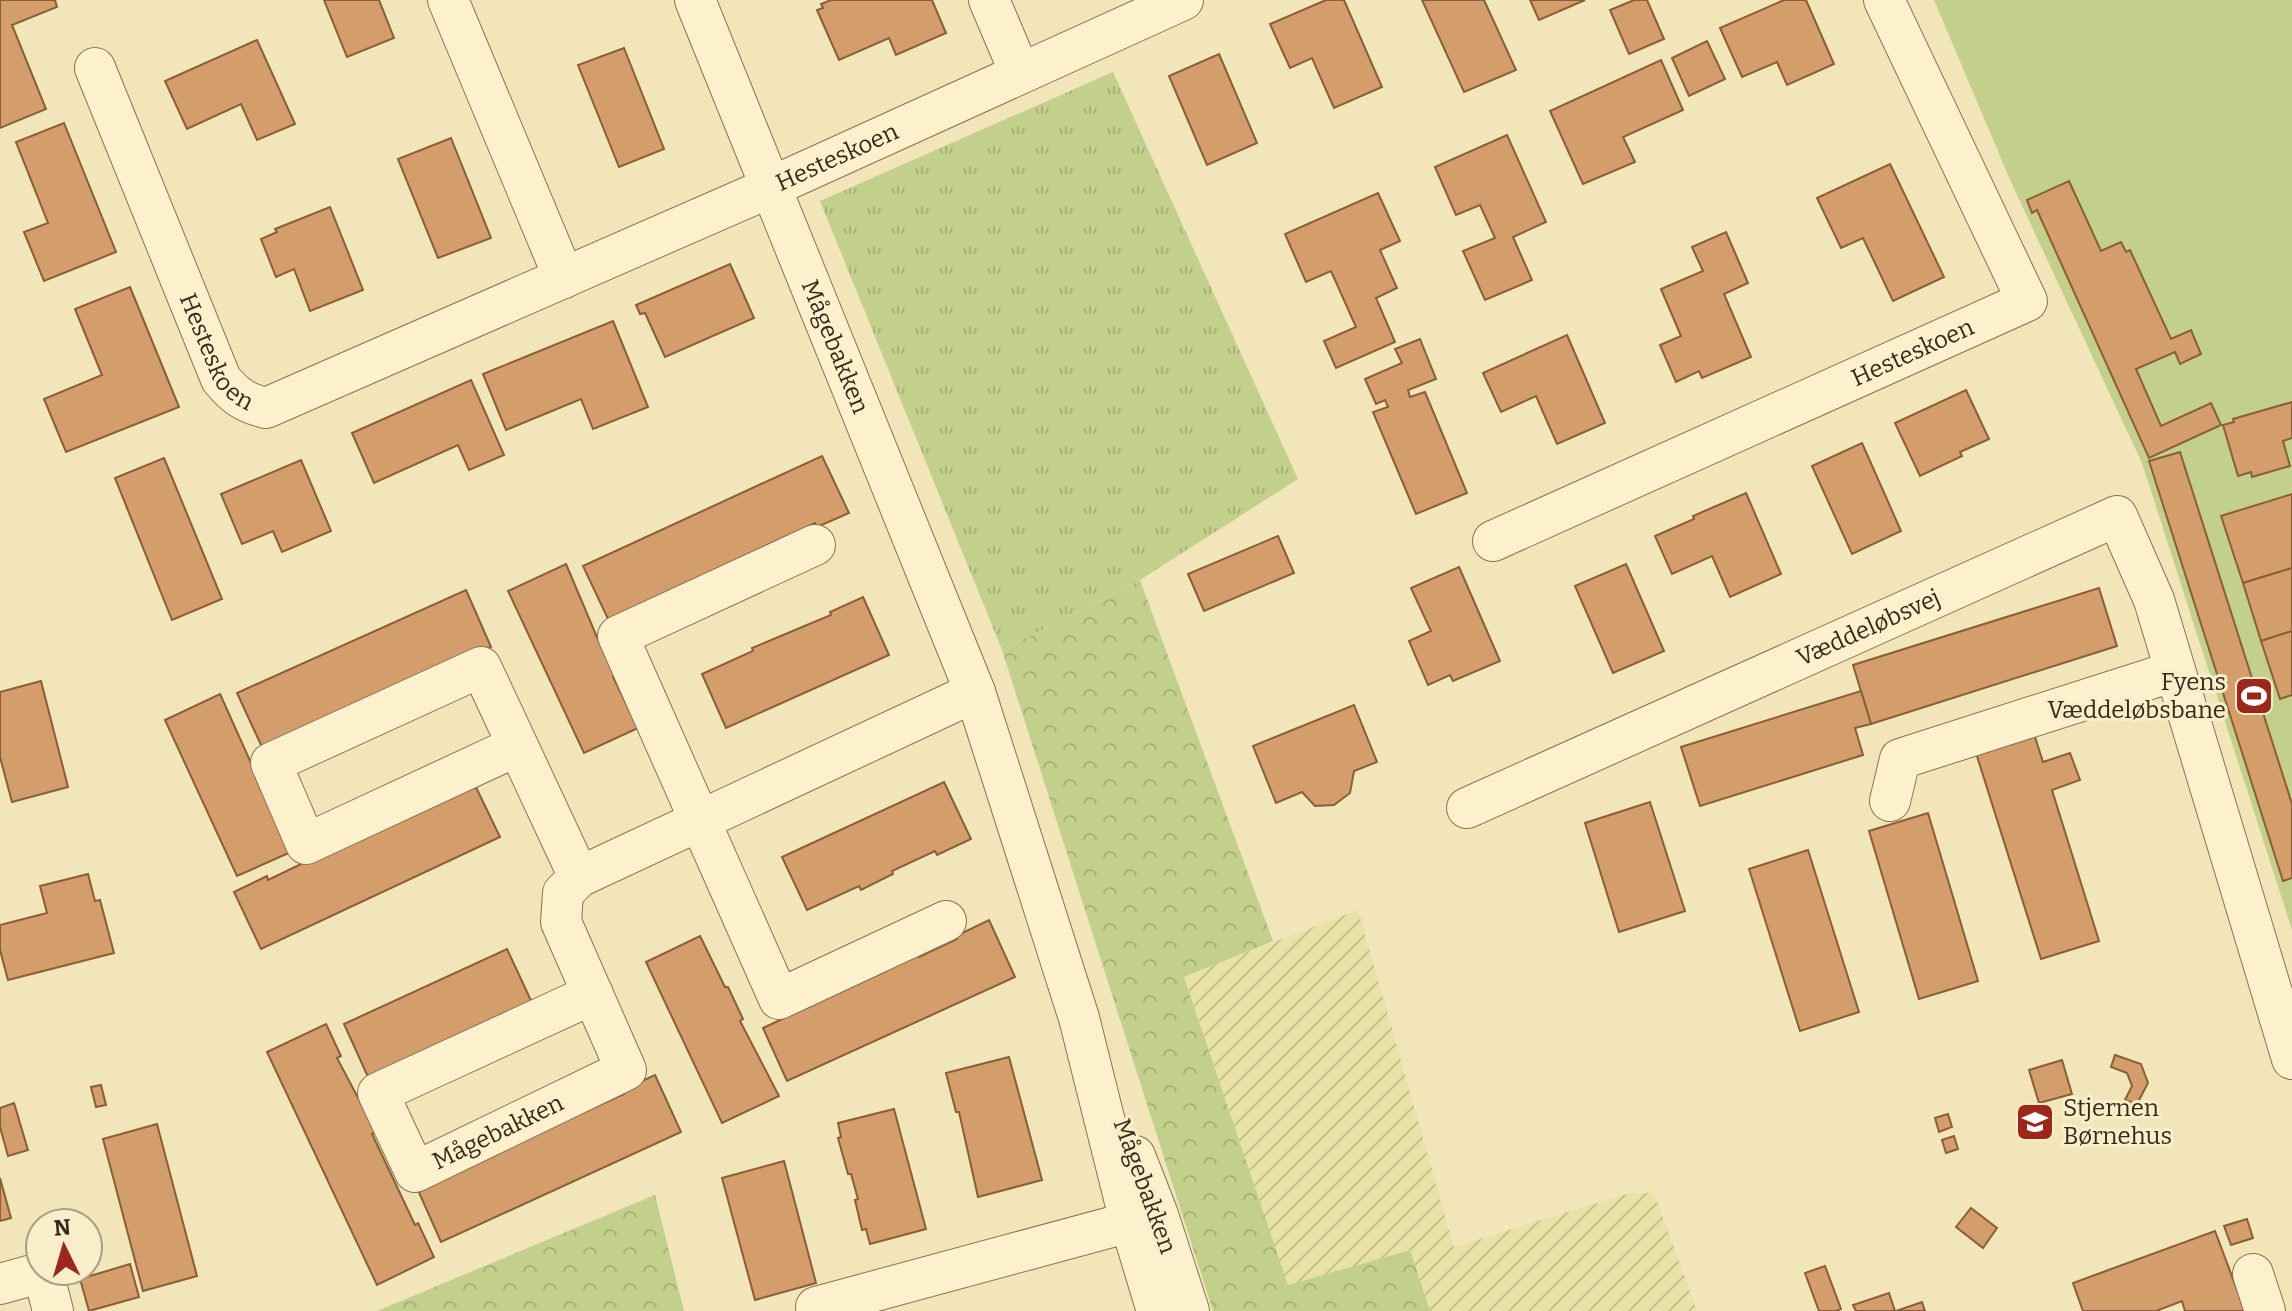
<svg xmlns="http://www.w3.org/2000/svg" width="2292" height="1311" font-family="Bitter,serif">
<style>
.farmland{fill:url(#farmland-furrows)}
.grass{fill:url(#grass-tufts)}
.forest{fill:url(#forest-crowns)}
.garden{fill:#c3d08c}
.building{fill:#d39e6b;stroke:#8a5e36;stroke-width:2}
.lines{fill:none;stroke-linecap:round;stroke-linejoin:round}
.minor-casing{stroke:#897352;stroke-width:42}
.minor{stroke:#fcf1cc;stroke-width:40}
.labels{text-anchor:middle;stroke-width:6;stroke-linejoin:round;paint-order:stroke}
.street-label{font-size:24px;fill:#362919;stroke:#f8eec9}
.poi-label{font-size:24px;fill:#362919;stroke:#f8eec9;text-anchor:end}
</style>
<defs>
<pattern id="farmland-furrows" width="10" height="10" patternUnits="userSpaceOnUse" patternTransform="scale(2)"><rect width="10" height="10" fill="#e8e2a6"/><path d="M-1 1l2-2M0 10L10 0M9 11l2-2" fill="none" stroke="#c8c28e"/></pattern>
<pattern id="grass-tufts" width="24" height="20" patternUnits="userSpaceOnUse" patternTransform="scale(2)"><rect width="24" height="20" fill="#c3d08c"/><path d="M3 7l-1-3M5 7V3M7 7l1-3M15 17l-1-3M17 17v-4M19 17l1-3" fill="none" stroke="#a8b378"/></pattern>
<pattern id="forest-crowns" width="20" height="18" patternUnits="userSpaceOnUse" patternTransform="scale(2)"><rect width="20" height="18" fill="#c3d08c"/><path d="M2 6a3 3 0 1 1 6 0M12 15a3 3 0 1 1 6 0" fill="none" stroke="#a8b378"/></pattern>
</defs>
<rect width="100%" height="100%" fill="#f1e5b9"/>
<polygon class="farmland" points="1358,910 1454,1247 1630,1193 1654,1193 1697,1311 1430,1311 1410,1250 1288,1286 1184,976"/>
<polygon class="grass" points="1113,72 1298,479 1140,580 1002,650 820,201"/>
<g class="forest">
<polygon points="1140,580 1273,941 1184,977 1288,1285 1410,1250 1430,1311 1213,1311 1002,650"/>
<polygon points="655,1195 684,1311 377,1311"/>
</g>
<polygon class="garden" points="1934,0 2292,0 2292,930 2142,463 2011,182"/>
<g class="building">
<polygon points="0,0 55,0 57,7 12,25 46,109 0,128"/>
<polygon points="324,0 379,0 394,38 347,57"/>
<polygon points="831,0 932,0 946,33 896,55 889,38 839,60 817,10 823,8 821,4"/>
<polygon points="1326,0 1344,0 1382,87 1334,108 1312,58 1290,68 1270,24"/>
<polygon points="1422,0 1484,0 1516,70 1464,92"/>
<polygon points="1530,0 1585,0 1539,20"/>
<polygon points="1634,0 1647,0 1664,39 1629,54 1610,10"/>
<polygon points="1784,0 1806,0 1834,64 1787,85 1777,62 1742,77 1720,28"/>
<polygon points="257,40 295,124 257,140 241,104 187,129 165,81"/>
<polygon points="1707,41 1725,79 1689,96 1672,58"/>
<polygon points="624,48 664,149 619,167 578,65"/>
<polygon points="1219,54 1257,143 1207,165 1169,76"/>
<polygon points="1661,60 1683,110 1623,137 1635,162 1583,184 1550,111"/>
<polygon points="64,123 116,252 44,281 24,232 48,223 16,142"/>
<polygon points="1507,135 1546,222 1513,237 1532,280 1485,300 1463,251 1495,238 1480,205 1456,215 1435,167"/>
<polygon points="451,138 491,238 438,258 398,159"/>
<polygon points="1890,164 1944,277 1893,301 1863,238 1841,248 1817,198"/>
<polygon points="2069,181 2101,251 2121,242 2126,252 2130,250 2171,339 2191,330 2201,354 2180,364 2175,352 2136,369 2161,426 2211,403 2221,425 2149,458 2037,210 2032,213 2027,200"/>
<polygon points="1378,193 1400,241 1380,250 1397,288 1376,298 1395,342 1336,368 1324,341 1356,327 1331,271 1306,282 1285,234"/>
<polygon points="330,207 363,290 310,311 294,269 276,277 261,239 277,232 275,229"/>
<polygon points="1726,232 1748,283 1724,294 1751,357 1702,378 1699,371 1676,382 1660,345 1681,336 1661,289 1703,271 1692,247"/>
<polygon points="730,264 754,318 665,357 645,313 640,314 636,305"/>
<polygon points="130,287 179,407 66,452 44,399 102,375 75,309"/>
<polygon points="613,321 648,407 593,429 581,399 506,430 483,374"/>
<polygon points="1567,335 1605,423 1557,444 1536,396 1501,412 1483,373"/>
<polygon points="1420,339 1436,379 1408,390 1410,397 1425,392 1467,493 1416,514 1373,412 1388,407 1385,400 1376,404 1365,379 1402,363 1395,349"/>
<polygon points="471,380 504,455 469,470 458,445 374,483 352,433"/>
<polygon points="1966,390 1989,439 1960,452 1962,456 1920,476 1895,423"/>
<polygon points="2292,402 2292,438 2283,441 2290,466 2252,477 2251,472 2238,476 2223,425 2234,422 2233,419"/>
<polygon points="1862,443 1901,531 1852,554 1812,466"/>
<polygon points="2180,452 2292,804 2292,878 2283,881 2149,461"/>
<polygon points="822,456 849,513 817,527 815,523 608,619 583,566"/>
<polygon points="164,458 222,599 172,620 115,478"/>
<polygon points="301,460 331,531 282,552 273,531 242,544 221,494"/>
<polygon points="1746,493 1781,574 1730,597 1712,556 1672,574 1655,536 1694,519 1693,516"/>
<polygon points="2292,494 2292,568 2243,583 2221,516"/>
<polygon points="1278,536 1294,573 1204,611 1188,574"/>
<polygon points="566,564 599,642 602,640 618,674 613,677 638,728 584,753 508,591"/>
<polygon points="1626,564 1664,651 1613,673 1575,586"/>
<polygon points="1459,567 1500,661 1453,681 1450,675 1428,685 1409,641 1431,631 1411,588"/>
<polygon points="2292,568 2292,631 2261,641 2243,583"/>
<polygon points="2099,588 2117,646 1871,724 1853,665"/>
<polygon points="466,590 491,647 262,747 237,693"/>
<polygon points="863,597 889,655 726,728 702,674 753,651 752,648 831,615 830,612"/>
<polygon points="2292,631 2292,695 2280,699 2261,641"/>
<polygon points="41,681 68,787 12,802 0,757 0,692"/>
<polygon points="1861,691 1871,724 1855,728 1863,755 1700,806 1681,747"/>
<polygon points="220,694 291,852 237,876 165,720"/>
<polygon points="1354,705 1377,762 1354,771 1350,793 1334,805 1315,806 1302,792 1276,803 1253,746"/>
<polygon points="2034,734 2043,762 2070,753 2080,780 2052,790 2099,941 2041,959 1976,753"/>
<polygon points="473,781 500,837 261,949 234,892 267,876 268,880"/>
<polygon points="944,782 971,839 937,855 935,851 892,871 893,874 861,890 859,886 807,910 782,857"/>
<polygon points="1650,802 1685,911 1619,932 1585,823"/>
<polygon points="1928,813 1978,981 1919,999 1869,831"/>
<polygon points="1808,850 1859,1012 1800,1031 1749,869"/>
<polygon points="88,874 95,901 100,900 114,953 8,980 0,950 0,925 47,913 40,886"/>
<polygon points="989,920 1015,977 787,1081 763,1028 886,971 885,969 917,954 919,957 957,939 956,936"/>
<polygon points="700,936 725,987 728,987 743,1019 740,1021 779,1096 722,1123 646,962"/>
<polygon points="507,949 534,1007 368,1077 344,1024"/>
<polygon points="326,1024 341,1056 337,1058 376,1132 372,1134 415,1225 418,1223 434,1257 377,1285 267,1052"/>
<polygon points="2115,1055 2141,1064 2148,1083 2137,1104 2125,1100 2132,1086 2127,1073 2111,1067"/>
<polygon points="1009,1057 1042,1180 978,1197 959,1112 956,1112 946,1073"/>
<polygon points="2062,1060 2072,1094 2039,1103 2029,1070"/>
<polygon points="655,1075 681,1132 441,1242 417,1188 624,1094 622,1090"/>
<polygon points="101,1085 106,1105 96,1107 91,1087"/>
<polygon points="14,1103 28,1150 8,1156 0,1127 0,1108"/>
<polygon points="894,1109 926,1229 870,1244 866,1229 862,1230 855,1200 858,1199 851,1174 848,1174 838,1138 841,1137 838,1123"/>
<polygon points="1948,1114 1952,1127 1939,1132 1935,1118"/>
<polygon points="157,1124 197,1276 143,1291 103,1139"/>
<polygon points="1954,1136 1958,1149 1946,1153 1942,1140"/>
<polygon points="784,1161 816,1283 755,1300 722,1178"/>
<polygon points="0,1178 11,1218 0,1221"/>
<polygon points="1971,1208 1997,1228 1983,1248 1956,1227"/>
<polygon points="2247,1219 2253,1238 2231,1245 2224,1226"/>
<polygon points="2215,1231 2245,1311 2185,1311 2182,1301 2156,1311 2083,1311 2073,1283"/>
<polygon points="130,1264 139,1297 89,1311 80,1279"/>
<polygon points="1825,1266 1841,1309 1836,1311 1819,1311 1805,1273"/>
<polygon points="1889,1293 1895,1311 1856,1311 1853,1305"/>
<polygon points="1922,1302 1925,1311 1896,1311"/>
</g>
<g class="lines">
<defs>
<g id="minor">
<polyline points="448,0 564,278"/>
<path id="s1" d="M 695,0 L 975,692 L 1079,1018 L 1130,1222 L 1157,1311"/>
<polyline points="989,0 1020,73"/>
<path id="s2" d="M 95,68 L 221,379 C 235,396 245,403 266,408 L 771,187 L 1183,0"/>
<path id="s3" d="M 1493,541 L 2027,301 L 1884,0"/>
<polyline points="815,545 618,636 779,999 946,921"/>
<polyline points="517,746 306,844 271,763 481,667 579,877"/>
<polyline points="1890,801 1900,759 2175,671"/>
<path id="s4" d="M 1467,808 L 2117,516 L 2154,600 L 2292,1059"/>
<path id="s5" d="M 593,994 L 378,1093 L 415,1172 L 626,1070 L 561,922 L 563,893 L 579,877 L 975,692"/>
<polyline points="1135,1156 1158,1215 1189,1311"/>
<polyline points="2253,1274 2265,1311"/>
<polyline points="0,1284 43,1272 53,1311"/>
<polyline points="816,1307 1130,1222"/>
</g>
</defs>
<use href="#minor" class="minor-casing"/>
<use href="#minor" class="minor"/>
</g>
<defs>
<symbol id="stadium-square" viewBox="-11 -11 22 22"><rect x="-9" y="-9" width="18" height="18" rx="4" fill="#9d261d" stroke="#f8eec9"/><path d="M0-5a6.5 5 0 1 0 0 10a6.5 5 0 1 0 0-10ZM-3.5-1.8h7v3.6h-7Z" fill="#fff"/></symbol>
<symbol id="school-square" viewBox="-11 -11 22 22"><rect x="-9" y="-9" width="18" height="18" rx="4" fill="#9d261d" stroke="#f8eec9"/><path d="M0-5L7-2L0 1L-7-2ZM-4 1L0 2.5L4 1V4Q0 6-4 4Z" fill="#fff"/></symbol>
</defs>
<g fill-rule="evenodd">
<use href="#stadium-square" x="2232" y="674" width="44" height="44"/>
<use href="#school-square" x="2013" y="1100" width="44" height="44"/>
</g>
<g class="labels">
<g class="street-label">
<text dy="8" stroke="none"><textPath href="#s2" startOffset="1014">Hesteskoen</textPath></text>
<text dy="8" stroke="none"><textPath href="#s2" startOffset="310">Hesteskoen</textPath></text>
<text dy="8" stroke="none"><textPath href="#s1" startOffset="374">Mågebakken</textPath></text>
<text dy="8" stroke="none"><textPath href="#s3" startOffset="460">Hesteskoen</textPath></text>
<text dy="8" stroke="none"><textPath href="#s4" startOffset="440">Væddeløbsvej</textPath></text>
<text dy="8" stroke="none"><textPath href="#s5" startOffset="416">Mågebakken</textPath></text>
<text transform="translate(1145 1186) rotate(70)" y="8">Mågebakken</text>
</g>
<g class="poi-label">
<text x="2226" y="690">Fyens<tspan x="2226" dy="28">Væddeløbsbane</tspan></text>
<text x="2063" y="1116" text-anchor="start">Stjernen<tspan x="2063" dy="28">Børnehus</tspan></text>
</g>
</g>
<g transform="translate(64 1247) rotate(355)"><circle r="38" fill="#f8eec9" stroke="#aa9f83" stroke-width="2"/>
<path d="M0-6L14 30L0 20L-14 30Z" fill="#9d261d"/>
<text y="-12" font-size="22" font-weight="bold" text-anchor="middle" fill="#362919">N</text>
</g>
</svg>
